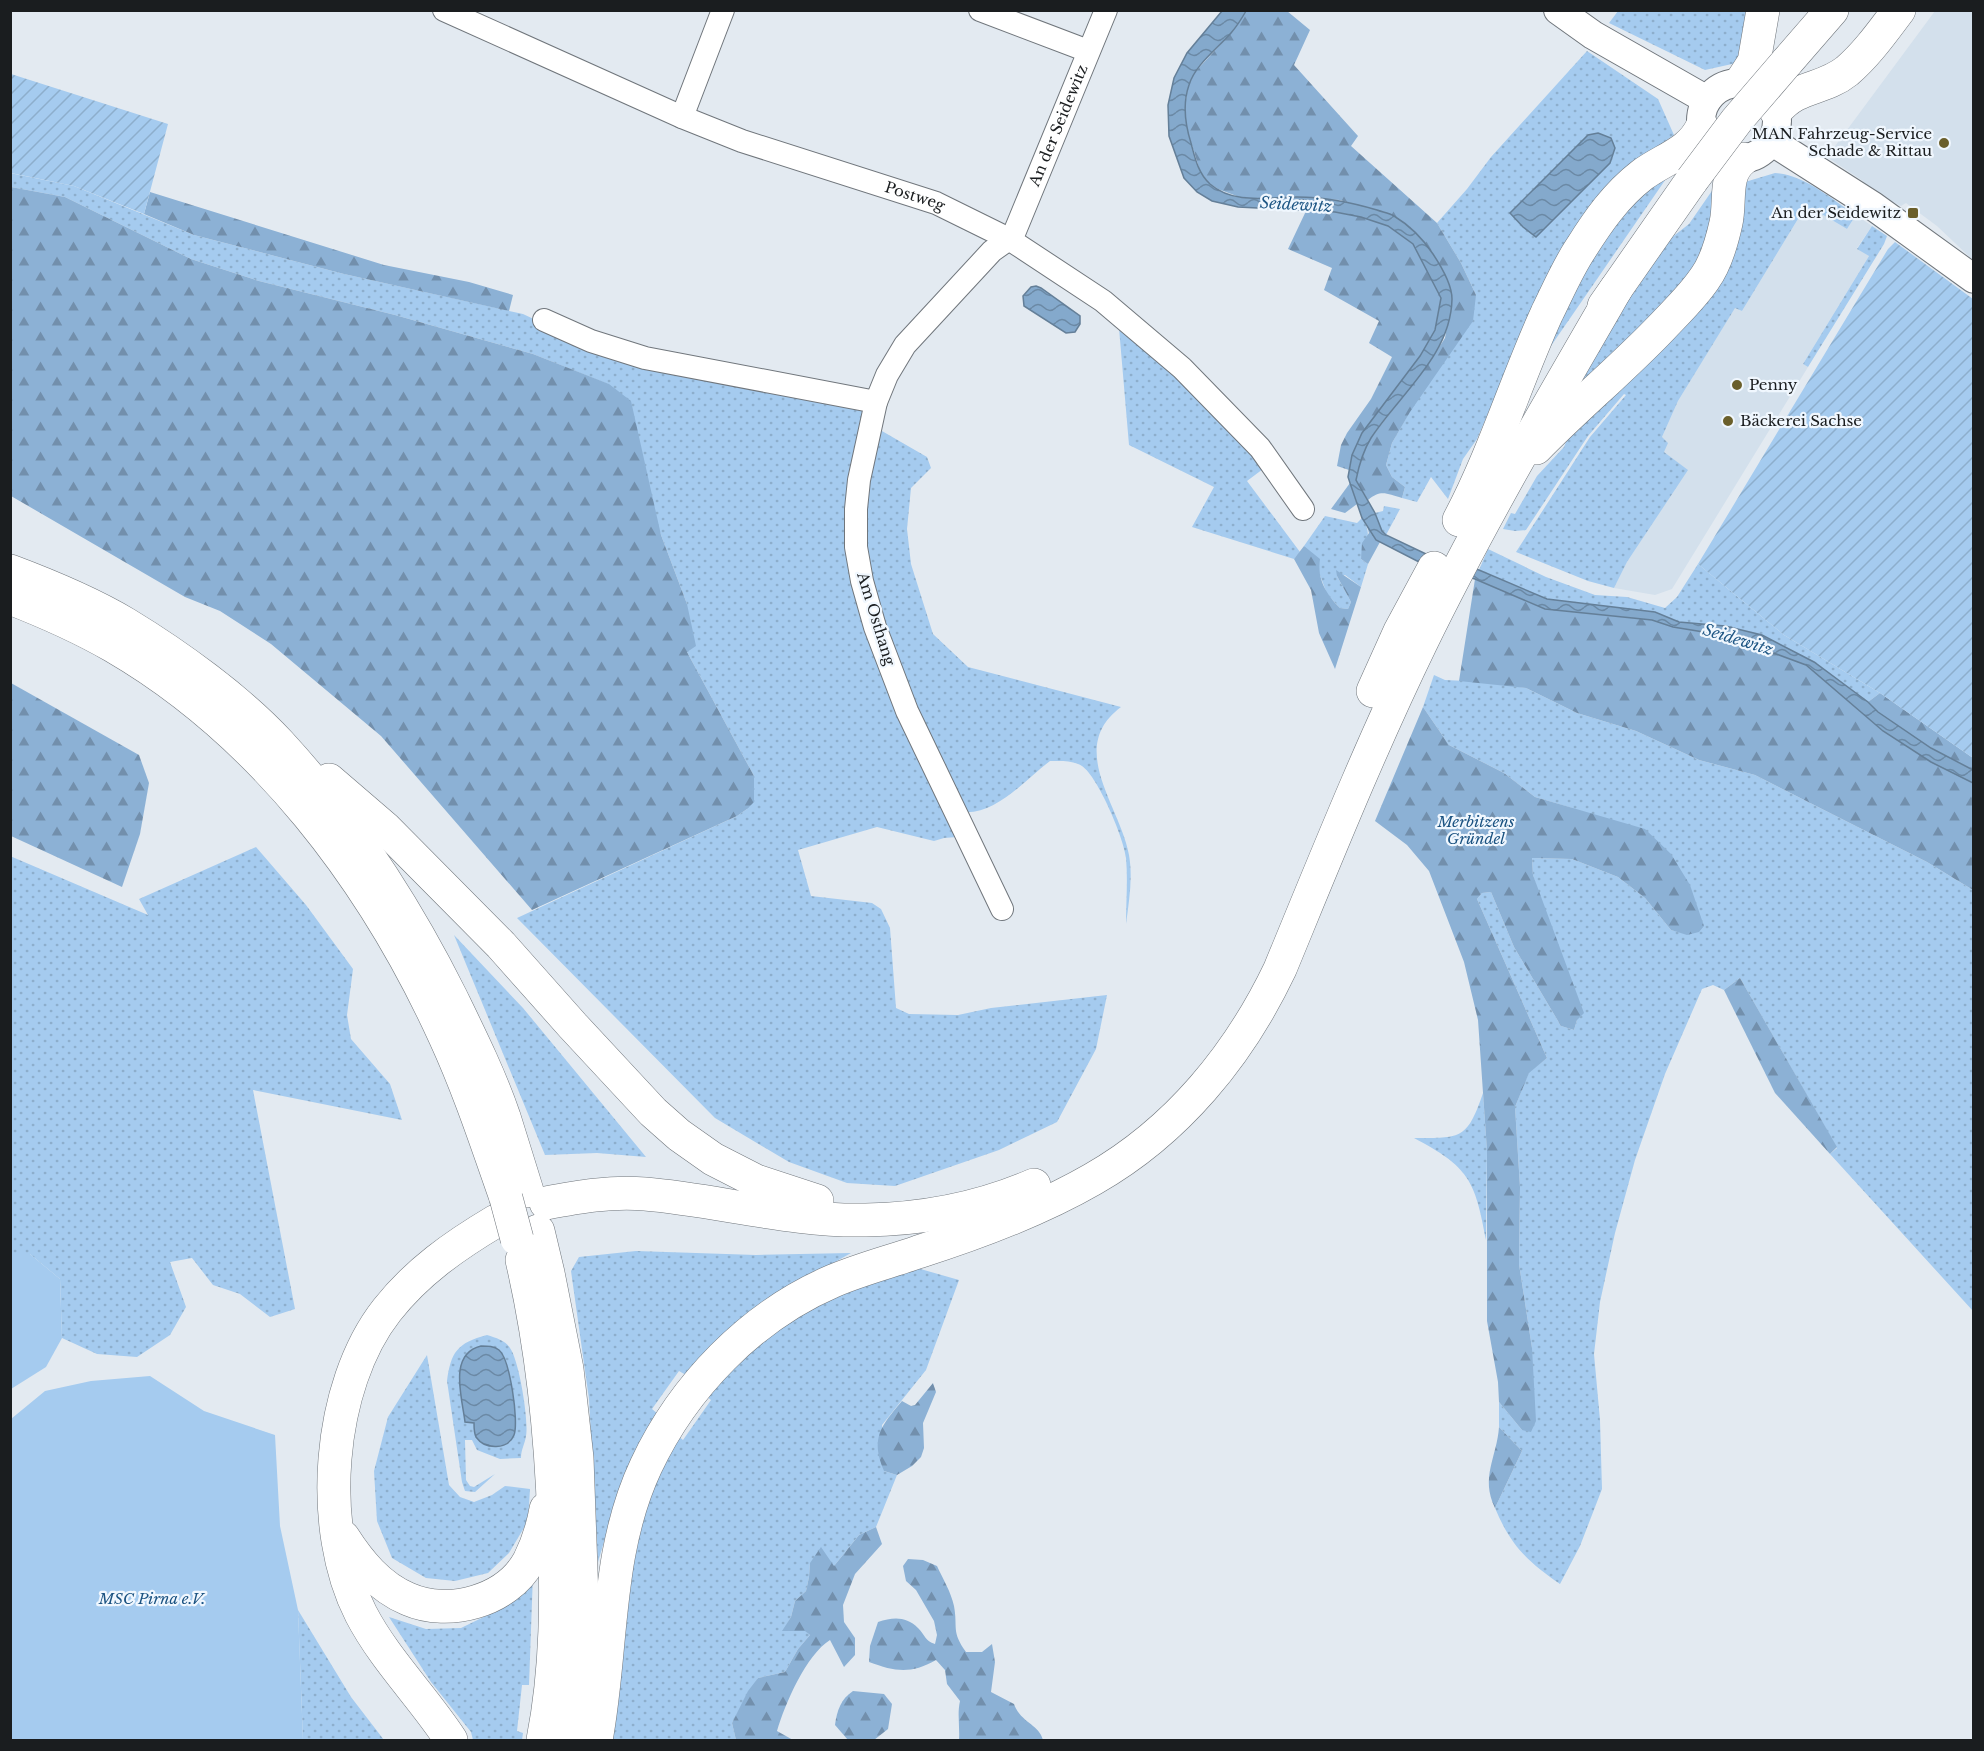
<svg xmlns="http://www.w3.org/2000/svg" width="1984" height="1751" font-family="'Libre Baskerville',serif">
<style>
.built{fill:#d3e0ec}
.grass{fill:url(#grass-dots);fill-rule:evenodd}
.forest{fill:url(#forest-firs)}
.park{fill:#a5cbef}
.garden{fill:url(#garden-furrows)}
.water{fill:url(#water-waves);stroke:#647f98;stroke-width:1.5}
.lines{fill:none;stroke-linecap:round;stroke-linejoin:round}
.minor-casing{stroke:#70767c;stroke-width:24}
.major-casing{stroke:#70767c;stroke-width:30}
.highway-casing{stroke:#70767c;stroke-width:34}
.minor{stroke:#fff;stroke-width:22}
.major{stroke:#fff;stroke-width:28}
.highway{stroke:#fff;stroke-width:33}
.highway-bridge-casing{stroke:#70767c;stroke-width:34;stroke-linecap:butt}
.highway-bridge{stroke:#fff;stroke-width:33}
.poi-dot{fill:#6a5f2b;stroke:#f0f7fe;stroke-width:2}
.labels{text-anchor:middle;stroke-width:4.5;stroke-linejoin:round;paint-order:stroke}
.street-label{font-size:15px;fill:#1a1d1f;stroke:#f0f7fe}
.poi-label{font-size:15px;fill:#1a1d1f;stroke:#f0f7fe;text-anchor:end}
.park-label{font-size:15px;font-style:italic;fill:#1a5281;stroke:#f0f7fe}
.water-label{font-size:16px;font-style:italic;fill:#1e5684;stroke:#f0f7fe}
</style>
<defs>
<pattern id="grass-dots" width="8" height="8" patternUnits="userSpaceOnUse" patternTransform="scale(1.5)"><rect width="8" height="8" fill="#a5cbef"/><path d="M2 2h.1M6 6h.1" fill="none" stroke="#8daecc" stroke-width="1.8" stroke-linecap="round"/></pattern>
<pattern id="forest-firs" width="22" height="20" patternUnits="userSpaceOnUse" patternTransform="scale(1.5)"><rect width="22" height="20" fill="#8cb1d5"/><path d="M5 1l3.5 6h-7zM16 11l3.5 6h-7z" fill="#728fac"/></pattern>
<pattern id="garden-furrows" width="10" height="10" patternUnits="userSpaceOnUse" patternTransform="scale(1.5)"><rect width="10" height="10" fill="#a5cbef"/><path d="M-1 1l2-2M0 10L10 0M9 11l2-2" fill="none" stroke="#8daecc"/></pattern>
<pattern id="water-waves" width="16" height="10" patternUnits="userSpaceOnUse" patternTransform="scale(1.5)"><rect width="16" height="10" fill="#84a9cc"/><path d="M0 5q4-4 8 0t8 0" fill="none" stroke="#6b89a5"/></pattern>
</defs>
<rect width="100%" height="100%" fill="#e3eaf1"/>
<g class="built">
<polygon points="1935,11 1973,11 1973,260 1937,226 1906,203 1901,206 1862,187 1863,181 1827,157"/>
<polygon points="1815,210 1847,229 1856,215 1872,226 1857,248 1869,256 1803,364 1808,367 1672,589 1655,595 1614,588 1627,562 1687,470 1664,452 1662,437 1678,401 1735,307 1742,311 1801,214"/>
</g>
<g class="grass">
<polygon points="1618,11 1747,11 1744,22 1741,62 1705,70 1609,23"/>
<polygon points="1587,51 1658,99 1674,135 1624,170 1526,325 1477,439 1463,459 1448,499 1431,477 1417,502 1402,498 1405,487 1392,477 1386,465 1392,443 1476,295 1461,263 1437,223 1467,189 1491,157"/>
<polygon points="10,173 74,186 194,235 344,274 523,314 570,336 867,405 853,549 957,837 944,838 934,841 877,827 798,850 811,896 872,903 881,909 890,928 896,1008 909,1014 958,1015 991,1008 1107,995 1096,1049 1057,1122 999,1150 895,1186 847,1183 789,1162 715,1118 517,918 737,816 747,809 754,776 687,652 687,604 661,535 608,384 533,354 395,315 259,281 191,259 65,197 11,187"/>
<polygon points="1670,173 1531,375 1592,250 1644,192"/>
<path d="M 1775,173 C 1805,175 1831,199 1856,215 L 1847,229 L 1815,210 L 1809,219 L 1801,214 L 1742,311 L 1735,308 L 1678,401 L 1662,437 L 1668,443 L 1664,452 L 1688,470 L 1627,562 L 1614,588 L 1588,581 L 1516,552 L 1590,437 L 1626,395 L 1624,394 L 1588,436 L 1526,530 L 1515,531 L 1503,529 L 1511,513 L 1515,514 L 1537,476 L 1564,447 L 1566,442 L 1615,387 L 1696,303 L 1745,182 Z"/>
<polygon points="1716,185 1720,186 1701,260 1674,298 1557,411 1608,330 1671,238 1689,224"/>
<polygon points="1872,226 1887,236 1884,244 1808,367 1803,364 1869,256 1857,249"/>
<polygon points="1124,326 1267,466 1247,481 1300,552 1294,559 1192,527 1214,487 1129,445 1119,328"/>
<path d="M 875,427 L 927,457 L 931,468 L 911,488 L 907,529 L 911,564 L 933,634 L 968,667 L 1121,707 C 1066,748 1120,805 1129,855 C 1133,878 1129,901 1126,924 C 1126,902 1128,880 1126,858 C 1124,838 1098,777 1082,766 C 1072,760 1061,761 1050,761 C 1025,780 995,816 962,812 L 910,711 L 860,548 Z"/>
<polygon points="1384,506 1400,509 1386,535 1382,531 1375,513 1383,511"/>
<path d="M 1325,516 L 1357,523 L 1362,518 C 1373,534 1366,542 1361,559 L 1368,564 L 1361,587 L 1345,575 L 1337,576 L 1351,602 L 1348,609 L 1340,608 L 1327,594 L 1318,570 L 1304,546 Z"/>
<polygon points="1488,549 1546,577 1595,595 1627,597 1665,608 1677,597 1698,564 1784,635 1880,693 1868,702 1814,662 1725,626 1679,622 1655,612 1547,599 1479,570"/>
<path d="M 1434,675 L 1445,680 L 1488,682 L 1526,688 L 1577,713 L 1636,731 L 1699,760 L 1755,775 L 1927,862 L 1973,890 L 1973,1311 L 1830,1154 L 1837,1148 L 1740,978 L 1724,990 L 1713,985 L 1702,989 L 1665,1074 L 1635,1160 L 1615,1233 L 1600,1302 L 1594,1354 L 1600,1420 L 1602,1489 L 1580,1546 L 1560,1584 C 1527,1561 1511,1546 1495,1508 L 1522,1451 L 1499,1427 L 1499,1402 L 1522,1430 L 1532,1348 L 1519,1264 L 1520,1187 L 1515,1107 L 1529,1072 L 1547,1058 L 1477,899 L 1482,893 L 1491,892 L 1514,947 L 1561,1026 L 1574,1030 L 1577,1020 L 1533,875 L 1532,858 L 1572,859 L 1618,877 L 1645,898 L 1671,930 L 1687,934 L 1572,808 L 1535,797 L 1504,773 L 1449,745 L 1423,707 Z"/>
<polygon points="256,847 306,905 353,969 347,1015 351,1039 390,1084 402,1120 253,1090 295,1309 270,1317 240,1294 213,1285 192,1258 170,1262 186,1307 170,1335 137,1357 97,1354 62,1338 60,1279 30,1254 11,1254 10,856 148,915 139,899"/>
<polygon points="454,935 523,1008 646,1157 597,1153 545,1155"/>
<path d="M 1483,1093 L 1487,1151 L 1486,1240 C 1475,1180 1469,1167 1414,1138 C 1461,1138 1467,1140 1483,1093 Z"/>
<polygon points="636,1251 756,1255 851,1253 754,1308 686,1375 679,1371 652,1409 658,1414 621,1484 598,1562 589,1399 571,1271 579,1257"/>
<polygon points="917,1268 959,1280 926,1370 882,1425 884,1471 897,1475 876,1527 859,1535 834,1566 810,1563 809,1577 806,1591 795,1601 791,1617 783,1631 806,1631 810,1635 798,1649 785,1672 758,1678 732,1723 736,1740 607,1740 632,1558 650,1490 678,1436 683,1440 711,1400 706,1396 778,1327 870,1280"/>
<path d="M 487,1335 C 496,1338 505,1340 510,1348 C 519,1360 529,1421 526,1436 C 525,1444 521,1449 521,1458 L 500,1459 L 477,1450 L 472,1440 L 465,1440 L 466,1480 L 470,1486 L 474,1487 L 495,1474 L 475,1492 L 465,1491 L 462,1482 L 447,1381 C 451,1352 457,1343 487,1335 ZM 491,1346 L 498,1350 L 504,1356 L 511,1441 L 503,1446 L 491,1447 L 475,1435 L 474,1423 Z"/>
<polygon points="427,1355 449,1485 460,1497 474,1502 492,1495 505,1486 530,1489 528,1521 509,1553 488,1573 455,1581 426,1578 392,1558 377,1521 374,1471 388,1417"/>
<polygon points="533,1574 529,1685 522,1685 517,1731 523,1733 522,1740 473,1740 471,1732 431,1682 389,1617 426,1629 461,1628 496,1611"/>
<polygon points="298,1610 351,1697 384,1740 303,1740"/>
</g>
<g class="forest">
<path d="M 1246,11 L 1287,11 L 1310,30 L 1294,65 L 1358,136 L 1351,146 L 1437,223 L 1461,263 L 1476,295 L 1473,321 L 1410,412 L 1392,443 L 1386,465 L 1392,477 L 1405,487 L 1402,498 C 1387,494 1381,489 1368,500 L 1356,480 L 1360,459 L 1371,438 L 1429,363 L 1445,338 L 1452,298 L 1394,216 L 1340,200 L 1296,197 L 1262,200 L 1242,198 L 1218,189 L 1209,183 L 1200,171 L 1186,126 L 1185,107 L 1188,86 L 1195,72 L 1233,31 Z"/>
<polygon points="11,187 65,197 191,259 259,281 395,315 533,354 609,384 631,401 661,535 687,604 696,646 687,652 754,776 754,802 747,809 737,816 532,910 381,736 271,644 220,611 185,597 11,496"/>
<polygon points="150,192 384,265 469,282 513,295 509,311 344,274 194,235 144,214"/>
<polygon points="1306,211 1335,212 1361,217 1388,226 1413,244 1441,298 1435,330 1420,356 1352,455 1349,470 1337,466 1341,445 1347,433 1371,399 1392,357 1369,343 1379,321 1324,290 1332,268 1288,249"/>
<polygon points="1350,483 1357,504 1345,513 1331,509"/>
<polygon points="1367,526 1376,540 1380,542 1368,564 1361,559 1362,543 1369,533"/>
<path d="M 1304,546 L 1320,559 C 1317,579 1326,594 1340,608 L 1348,609 L 1351,602 L 1337,576 L 1336,570 L 1361,587 L 1335,669 L 1319,633 L 1311,590 L 1294,559 Z"/>
<polygon points="1475,579 1545,609 1652,620 1673,627 1728,636 1806,665 1883,731 1931,762 1973,783 1973,890 1927,862 1755,775 1699,760 1636,731 1577,713 1526,688 1459,681"/>
<polygon points="11,683 139,755 149,783 140,834 122,887 11,836"/>
<path d="M 1880,693 L 1973,758 L 1973,770 C 1937,751 1897,732 1868,702 Z"/>
<polygon points="1423,707 1449,745 1504,773 1535,797 1645,829 1671,854 1690,885 1704,926 1699,932 1687,935 1671,930 1645,898 1618,877 1572,859 1532,858 1533,875 1584,1013 1577,1020 1574,1030 1561,1026 1514,947 1491,892 1482,893 1477,899 1547,1058 1529,1073 1515,1107 1520,1187 1519,1264 1532,1348 1536,1421 1531,1432 1522,1430 1499,1402 1498,1382 1487,1321 1487,1151 1478,1020 1464,962 1429,871 1407,845 1375,821"/>
<polygon points="1740,978 1837,1147 1830,1154 1775,1093 1724,990"/>
<path d="M 933,1383 L 936,1392 L 923,1423 L 924,1448 L 921,1457 L 912,1466 L 897,1475 L 884,1471 C 870,1438 881,1426 902,1401 L 911,1406 L 915,1405 Z"/>
<path d="M 1499,1427 L 1522,1451 L 1495,1508 C 1480,1477 1497,1457 1499,1427 Z"/>
<path d="M 876,1527 L 882,1544 L 855,1574 L 843,1605 L 844,1622 L 855,1638 L 855,1655 L 844,1667 L 830,1640 C 806,1655 785,1704 777,1731 L 793,1740 L 736,1740 L 732,1723 L 748,1691 L 758,1678 L 785,1672 L 798,1649 L 810,1635 L 805,1631 L 782,1631 L 791,1617 L 795,1601 L 806,1591 L 809,1577 L 810,1563 L 821,1547 L 834,1566 L 859,1535 Z"/>
<path d="M 908,1559 L 923,1560 L 937,1566 C 943,1579 951,1592 954,1606 C 958,1628 951,1631 966,1652 L 982,1652 L 992,1644 L 995,1662 L 991,1692 L 1014,1704 C 1021,1723 1039,1724 1043,1740 L 959,1740 C 960,1727 957,1714 960,1701 L 947,1684 L 945,1670 L 936,1660 C 911,1674 896,1672 869,1662 L 870,1646 L 878,1622 C 893,1617 906,1616 918,1628 C 925,1635 925,1641 935,1644 L 937,1635 L 934,1621 L 916,1590 L 906,1581 L 903,1566 Z"/>
<path d="M 853,1691 L 884,1694 L 892,1704 L 888,1729 L 874,1740 L 848,1740 L 835,1725 C 837,1710 841,1699 853,1691 Z"/>
</g>
<g class="park">
<polygon points="11,1254 30,1254 60,1279 62,1338 46,1367 11,1389"/>
<polygon points="150,1376 204,1411 275,1435 280,1526 298,1610 303,1740 11,1740 11,1419 45,1391 91,1381"/>
</g>
<g class="garden">
<polygon points="11,74 168,124 144,214 74,186 11,173"/>
<polygon points="1895,242 1973,299 1973,758 1880,693 1784,635 1698,564 1888,249"/>
</g>
<g class="water">
<path d="M 1222,11 L 1246,11 C 1242,18 1237,26 1231,33 C 1217,49 1195,65 1189,85 C 1182,105 1185,124 1191,143 C 1195,158 1198,173 1210,184 C 1234,205 1268,197 1297,197 C 1325,197 1350,202 1377,210 C 1382,212 1389,213 1394,216 C 1409,225 1423,239 1433,254 C 1441,266 1452,284 1452,299 C 1451,355 1400,394 1371,438 C 1363,451 1359,465 1356,480 L 1375,513 L 1382,531 L 1386,535 L 1426,554 L 1479,570 L 1547,599 L 1655,612 L 1679,622 L 1725,626 L 1762,635 L 1814,662 L 1868,702 L 1878,712 L 1931,748 L 1973,770 L 1973,783 L 1931,762 L 1883,731 L 1806,665 L 1728,636 L 1673,627 L 1652,620 L 1545,609 L 1475,579 L 1421,563 L 1376,540 L 1362,518 L 1350,483 L 1348,477 L 1352,455 L 1362,433 L 1420,356 L 1435,330 L 1441,298 L 1413,244 L 1388,226 L 1361,217 L 1335,212 L 1238,207 L 1212,201 L 1197,192 L 1184,178 L 1169,136 L 1168,105 L 1174,78 L 1187,53 Z"/>
<polygon points="1598,133 1611,138 1615,148 1610,163 1536,237 1523,227 1510,213 1588,135"/>
<polygon points="1036,286 1041,288 1080,316 1080,324 1075,332 1066,333 1024,306 1023,296 1031,287"/>
<path d="M 481,1346 C 488,1346 494,1346 499,1350 C 510,1359 519,1422 514,1435 C 508,1450 485,1450 476,1437 C 474,1433 474,1428 474,1423 L 465,1422 C 462,1397 448,1354 481,1346 Z"/>
</g>
<g class="lines">
<defs>
<g id="minor">
<path id="s1" d="M 444,10 L 682,117 L 742,141 L 936,203 L 1009,239 L 1103,301 L 1182,368 L 1260,448 L 1303,509"/>
<polyline points="980,10 1088,51"/>
<polyline points="682,117 723,10"/>
<polyline points="544,320 591,341 645,358 876,402"/>
<path id="s2" d="M 1002,909 L 907,711 L 875,627 L 862,581 L 856,547 L 856,509 L 859,480 L 876,402 L 887,375 L 905,345 L 992,251 L 1009,239 L 1015,231 L 1106,10"/>
</g>
<g id="major">
<polyline points="1558,10 1593,35 1707,100"/>
<circle cx="1739" cy="121" r="38"/>
<polyline points="1771,141 1873,206 1974,279"/>
</g>
<g id="highway">
<polyline points="1786,63 1832,10"/>
<polyline points="1741,82 1754,62 1763,10"/>
<path d="M 1776,111 C 1798,84 1822,91 1847,71 C 1867,54 1883,31 1899,10"/>
<polyline points="1604,306 1692,180"/>
<path d="M 1536,448 C 1577,406 1622,369 1662,327 C 1677,311 1693,296 1705,278 C 1716,263 1722,241 1726,223 C 1731,201 1723,174 1743,159"/>
<path d="M 1459,520 C 1494,454 1516,381 1547,313 C 1558,291 1567,269 1581,248 C 1598,221 1616,195 1642,175 C 1663,159 1690,153 1702,127"/>
<path d="M 10,571 C 50,586 89,602 126,624 C 177,655 238,699 279,743 C 349,819 405,905 451,997 C 470,1036 490,1076 504,1117 C 512,1142 519,1166 527,1191"/>
<path d="M 10,598 C 46,612 80,627 113,646 C 263,733 374,881 445,1037 C 469,1089 487,1144 506,1198"/>
<polyline points="1373,691 1400,631 1434,568"/>
<polyline points="329,780 386,829 501,945 573,1026 653,1112 679,1135 713,1159 756,1181 817,1201"/>
<path d="M 546,1203 C 578,1197 611,1191 645,1194 C 717,1200 794,1222 866,1220 C 923,1219 981,1208 1034,1185"/>
<polyline points="538,1231 548,1273 567,1369 577,1458 582,1598 569,1740"/>
<path d="M 522,1260 C 542,1346 551,1434 554,1522 C 557,1595 557,1669 543,1740"/>
<path d="M 343,1537 C 359,1562 379,1587 408,1599 C 449,1617 507,1601 529,1561 C 537,1545 543,1526 546,1509"/>
<path d="M 451,1740 C 423,1697 385,1660 361,1614 C 317,1529 327,1386 387,1310 C 417,1272 454,1246 496,1221"/>
<path d="M 596,1740 C 613,1649 605,1553 646,1466 C 683,1387 751,1316 833,1281 C 861,1269 889,1262 918,1252 C 975,1234 1041,1209 1093,1179 C 1177,1131 1239,1055 1280,969 C 1325,860 1369,750 1421,643 C 1480,522 1548,406 1616,289"/>
</g>
</defs>
<use href="#minor" class="minor-casing"/>
<use href="#major" class="major-casing"/>
<use href="#highway" class="highway-casing"/>
<use href="#minor" class="minor"/>
<use href="#major" class="major"/>
<use href="#highway" class="highway"/>
<defs>
<g id="highway-bridge">
<polyline points="1692,180 1737,120 1786,63"/>
<polyline points="506,1198 517,1239"/>
</g>
</defs>
<use href="#highway-bridge" class="highway-bridge-casing"/>
<use href="#highway-bridge" class="highway-bridge"/>
</g>
<g class="poi-dot">
<circle cx="1944" cy="143" r="6"/>
<rect x="1907" y="207" width="12" height="12" rx="3"/>
<circle cx="1737" cy="385" r="6"/>
<circle cx="1728" cy="421" r="6"/>
</g>
<g class="labels">
<g class="street-label">
<text dy="5" stroke="none"><textPath href="#s2" startOffset="876">An der Seidewitz</textPath></text>
<text dy="5" stroke="none"><textPath href="#s1" startOffset="507">Postweg</textPath></text>
<text transform="translate(876 619) rotate(73)" y="5">Am Osthang</text>
</g>
<g class="poi-label">
<text x="1932" y="139">MAN Fahrzeug-Service<tspan x="1932" dy="17">Schade &amp; Rittau</tspan></text>
<text x="1901" y="218">An der Seidewitz</text>
<text x="1749" y="390" text-anchor="start">Penny</text>
<text x="1740" y="426" text-anchor="start">Bäckerei Sachse</text>
</g>
<g class="park-label">
<text x="1476" y="827">Merbitzens<tspan x="1476" dy="17">Gründel</tspan></text>
<text x="152" y="1604">MSC Pirna e.V.</text>
</g>
<g class="water-label">
<text transform="translate(1296 204) rotate(3)" y="6">Seidewitz</text>
<text transform="translate(1738 639) rotate(17)" y="6">Seidewitz</text>
</g>
</g>
<rect width="1984" height="1751" fill="none" stroke="#1a1d1f" stroke-width="24"/>
</svg>
